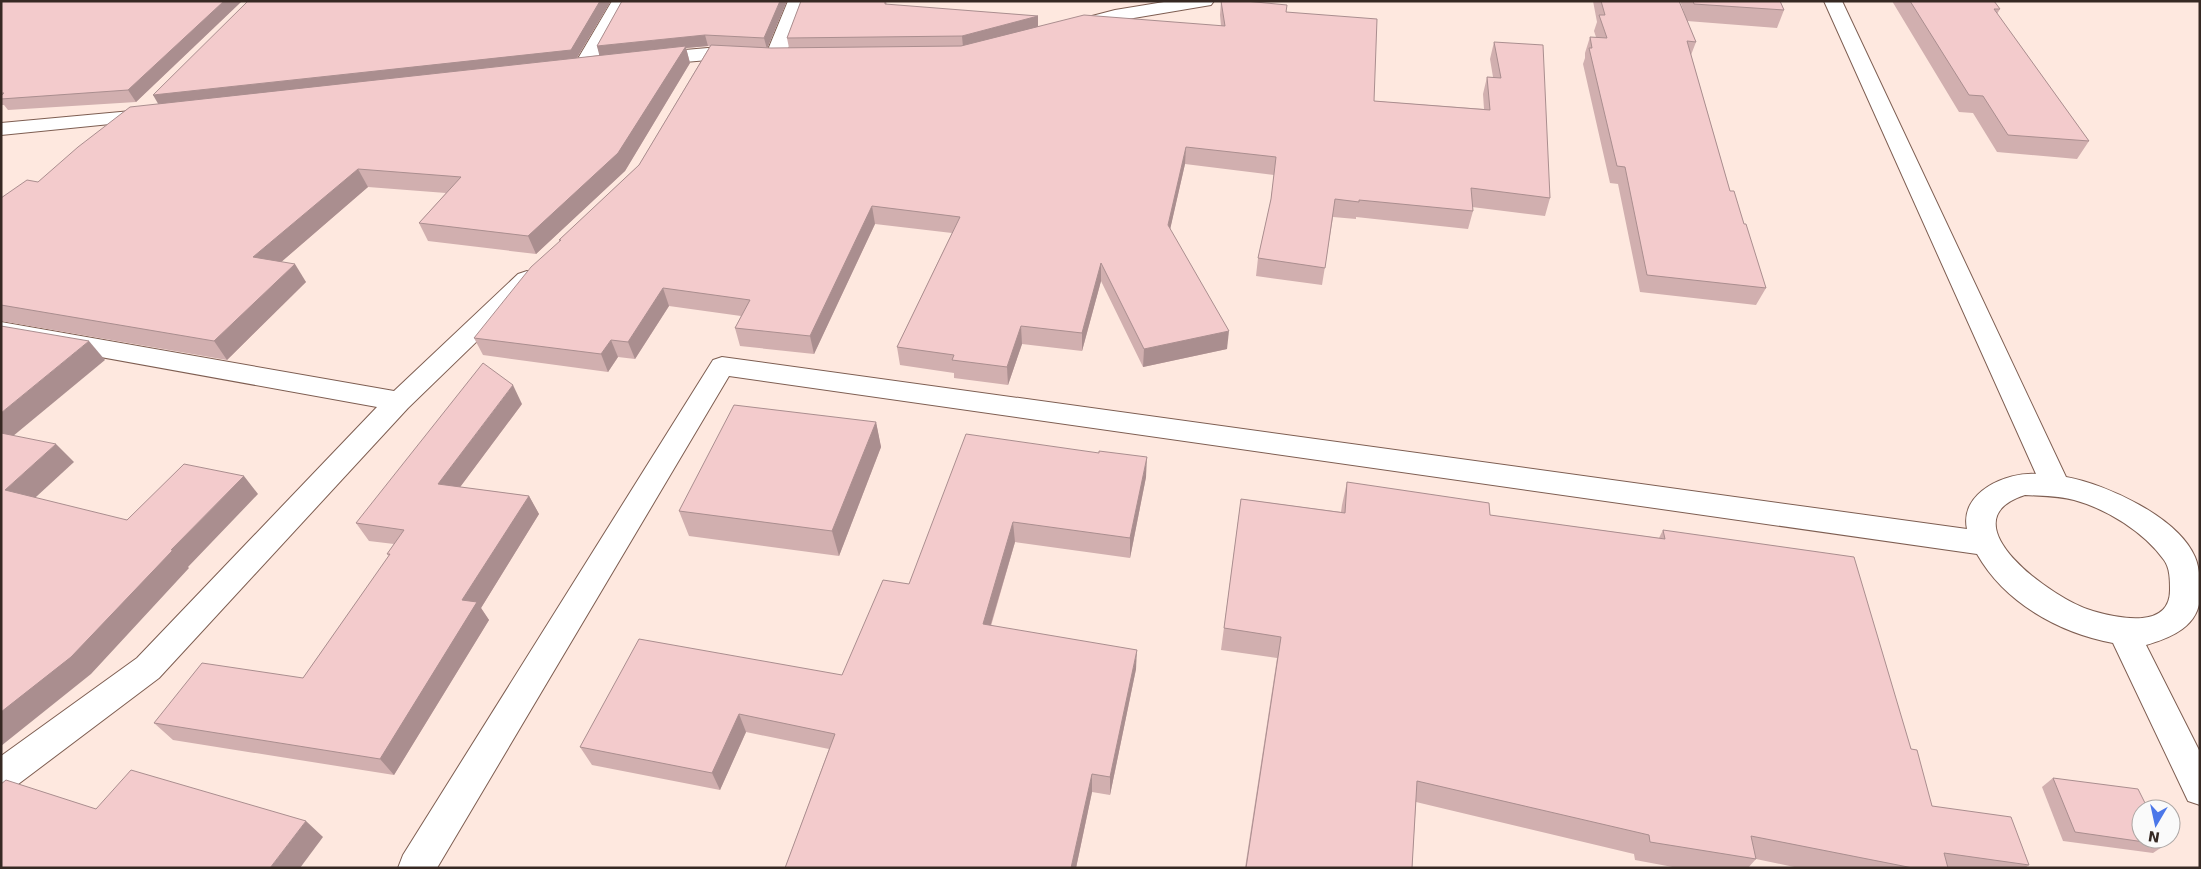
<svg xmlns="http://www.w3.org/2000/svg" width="2201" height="869" font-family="'DejaVu Sans',sans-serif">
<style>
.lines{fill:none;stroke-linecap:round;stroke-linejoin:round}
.minor-casing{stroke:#7e5e52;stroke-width:2}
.minor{fill:#fff;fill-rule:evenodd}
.wall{fill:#d1afaf}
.shaded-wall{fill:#aa8e8f}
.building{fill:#f3cbcc;stroke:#aa8e8f}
</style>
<rect width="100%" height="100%" fill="#fee8df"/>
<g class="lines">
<defs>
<g id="minor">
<polygon points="612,1 630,1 590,71 583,73 576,71 573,67"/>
<polygon points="788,1 806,1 785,57 782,61 775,63 768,61 765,57"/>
<polygon points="1170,1 1214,1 1211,5 1205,6 1116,21 1076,32 1069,30 1067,26 1069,22 1115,10"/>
<path d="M 1824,1 L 1842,1 L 2066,477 C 2106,484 2178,517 2195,557 C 2200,569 2200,582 2200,595 C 2200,626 2171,638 2146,645 L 2200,752 L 2200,805 L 2188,801 L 2113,643 C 2059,633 2005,603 1977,554 L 729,376 L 437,868 L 398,868 L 403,855 L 713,360 L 722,357 L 1967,529 C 1959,492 2007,472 2036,474 ZM 2025,495 C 2042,496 2058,496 2074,500 C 2107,509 2144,532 2164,560 C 2170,568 2170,580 2170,590 C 2170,630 2117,618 2093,611 C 2055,601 1943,521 2025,495 Z"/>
<polygon points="708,48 749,51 752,55 749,59 742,61 708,60 650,65 643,63 640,59 643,55 650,53"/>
<polygon points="153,109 160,111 163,115 160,119 1,135 1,123"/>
<polygon points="527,271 536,274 539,279 536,284 408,408 159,678 13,788 1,793 1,756 137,658 377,407 1,339 1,322 394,391 518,274"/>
</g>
</defs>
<use href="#minor" class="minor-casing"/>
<use href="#minor" class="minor"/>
</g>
<g class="wall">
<polygon points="1,1 242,1 136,102 8,110 4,105 1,105"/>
<polygon points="611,1 577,58 600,55 597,46 622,1 787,1 767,48 789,48 787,38 801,1 886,1 887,5 1038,16 1038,26 1221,26 1220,15 1221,1 1245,1 1286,12 1374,101 1484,109 1483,94 1487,77 1493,77 1490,59 1494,42 1550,198 1545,216 1472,207 1473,211 1468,229 1356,217 1356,219 1333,217 1322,285 1256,276 1258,258 1271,199 1274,175 1185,164 1170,229 1227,349 1143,367 1101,281 1082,351 1022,344 1008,385 954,378 954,373 900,365 897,347 952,233 875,224 814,354 740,346 735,328 741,316 669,306 635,359 618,357 608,372 483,355 474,338 560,242 559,240 639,165 710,46 708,46 686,48 690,63 625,171 536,254 428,241 419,223 446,193 368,187 281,262 306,282 227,360 1,321 1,198 38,182 158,104"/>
<polygon points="1593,1 1679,1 1686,18 1680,1 1780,1 1784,10 1777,28 1687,21 1696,42 1691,55 1730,191 1744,224 1766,288 1756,305 1640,292 1618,184 1610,183 1583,64 1585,58 1585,53 1590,37 1596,37 1594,31 1597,22"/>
<polygon points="1892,1 1994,1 2000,9 1997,14 2089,141 2077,159 1997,152 1973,113 1959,112"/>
<polygon points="522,404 460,487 529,496 539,514 481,608 489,620 394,775 173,740 154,723 303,678 389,556 387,554 394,544 369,541 356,523"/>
<polygon points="876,422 881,447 839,556 689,536 679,511"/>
<polygon points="1099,453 1146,477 1130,558 1015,542 991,626 1136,669 1110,795 1092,792 1076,868 785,868 829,749 746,732 720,790 592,765 580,747 842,675 909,584"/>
<polygon points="1347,482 1490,515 1659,538 1663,530 1911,749 1932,806 2029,865 2025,868 1799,868 1756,859 1748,868 1678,868 1635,860 1634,854 1416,802 1412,868 1245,868 1277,658 1221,650 1241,499 1341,512 1342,505"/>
<polygon points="2053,778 2165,845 2153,853 2063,841 2042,787"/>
</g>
<g class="shaded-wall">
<polygon points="224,1 242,1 136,102 128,90"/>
<polygon points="600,1 611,1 575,61 160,107 153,95"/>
<polygon points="780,1 787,1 767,49 764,38"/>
<polygon points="1038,16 1038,28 963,47 962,36"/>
<polygon points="705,35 708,46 686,48 690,63 625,171 536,254 528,236 600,58 597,46"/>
<polygon points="1186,147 1185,164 1167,243 1168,225"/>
<polygon points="358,169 368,187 265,276 253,257"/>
<polygon points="872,206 875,224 814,354 810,336"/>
<polygon points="1101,263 1101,281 1082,351 1082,333"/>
<polygon points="295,264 306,282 227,360 214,341"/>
<polygon points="663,288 669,306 635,359 628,342"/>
<polygon points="1021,326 1022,344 1008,385 1007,367"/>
<polygon points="1229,331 1227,349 1143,367 1144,349"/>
<polygon points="611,340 618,357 608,372 601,354"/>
<polygon points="89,341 105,360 1,446 1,413"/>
<polygon points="513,385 522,404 449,502 438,484"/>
<polygon points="876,422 881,447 839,556 832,531"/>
<polygon points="56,444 74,462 24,508 5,490"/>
<polygon points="1147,457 1146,477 1130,558 1130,538"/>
<polygon points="244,476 258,494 188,567 189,568 91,674 1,746 1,712 171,550"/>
<polygon points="529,496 539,514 481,608 489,620 394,775 380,759 462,600"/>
<polygon points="1013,522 1015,542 985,644 983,624"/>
<polygon points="1137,650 1136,669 1110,795 1110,777"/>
<polygon points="739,714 746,732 720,790 712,773"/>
<polygon points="1092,774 1092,792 1076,868 1071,868"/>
<polygon points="306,821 323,837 300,868 270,868"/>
</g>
<g class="building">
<polygon points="1,1 224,1 128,90 1,99 1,96 4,93 1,93"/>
<polygon points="248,1 600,1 571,50 153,95"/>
<polygon points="622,1 780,1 764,38 705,35 597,46"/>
<polygon points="801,1 885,1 885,4 1038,16 962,36 787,38"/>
<polygon points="1221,1 1245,1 1287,5 1286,12 1377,19 1374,101 1490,110 1487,77 1501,78 1494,42 1543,45 1550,198 1471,188 1473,211 1359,200 1359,202 1335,199 1325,268 1258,258 1271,199 1276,157 1186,147 1168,225 1229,331 1144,349 1101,263 1082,333 1021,326 1007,367 952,360 954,355 897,347 960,217 872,206 810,336 735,328 750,300 663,288 628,342 611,340 601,354 474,338 531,267 561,240 559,240 639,165 711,45 771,48 961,46 1084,15 1225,26"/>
<polygon points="1601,1 1679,1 1696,42 1687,41 1730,191 1734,191 1744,224 1746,224 1766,288 1647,275 1625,167 1617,166 1589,48 1592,48 1590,37 1607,38 1599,15 1605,15"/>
<polygon points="1693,1 1780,1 1784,10 1694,4"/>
<polygon points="1910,1 1994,1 2000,9 1994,9 2089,141 2008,135 1983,96 1969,95"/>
<polygon points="686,46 618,153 528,236 419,223 461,177 358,169 253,257 295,264 214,341 1,305 1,198 27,180 38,182 78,147 130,107"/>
<polygon points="1,326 89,341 1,413"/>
<polygon points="483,363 513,385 438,484 529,496 462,600 477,602 380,759 154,723 202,663 303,678 390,554 387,554 404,530 356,523"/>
<polygon points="734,405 876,422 832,531 679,511"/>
<polygon points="1,433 56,444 5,490 127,520 184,464 244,476 171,550 173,550 71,657 1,712"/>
<polygon points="966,434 1099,453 1099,451 1147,457 1130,538 1013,522 983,624 1137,650 1110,777 1092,774 1071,868 785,868 835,734 739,714 712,773 580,747 639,639 842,675 883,580 909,584"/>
<polygon points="1347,482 1489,503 1490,515 1665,539 1663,530 1854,557 1911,749 1917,750 1932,806 2011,817 2029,865 1944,853 1948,868 1913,868 1751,836 1756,859 1650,842 1649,835 1417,781 1412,868 1246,868 1281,637 1224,628 1241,499 1345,513"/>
<polygon points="131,770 306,821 270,868 1,868 1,784 6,780 96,809"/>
<polygon points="2053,778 2138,789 2148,809 2141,809 2141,839 2163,839 2165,845 2075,832"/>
</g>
<rect width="2201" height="869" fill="none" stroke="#362923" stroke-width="5"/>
<g transform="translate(2156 824) rotate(189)"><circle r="24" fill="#fafafa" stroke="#aca6a4"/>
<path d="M0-4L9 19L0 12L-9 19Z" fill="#4b77e9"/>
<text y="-8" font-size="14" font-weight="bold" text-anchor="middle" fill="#362923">N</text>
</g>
</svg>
